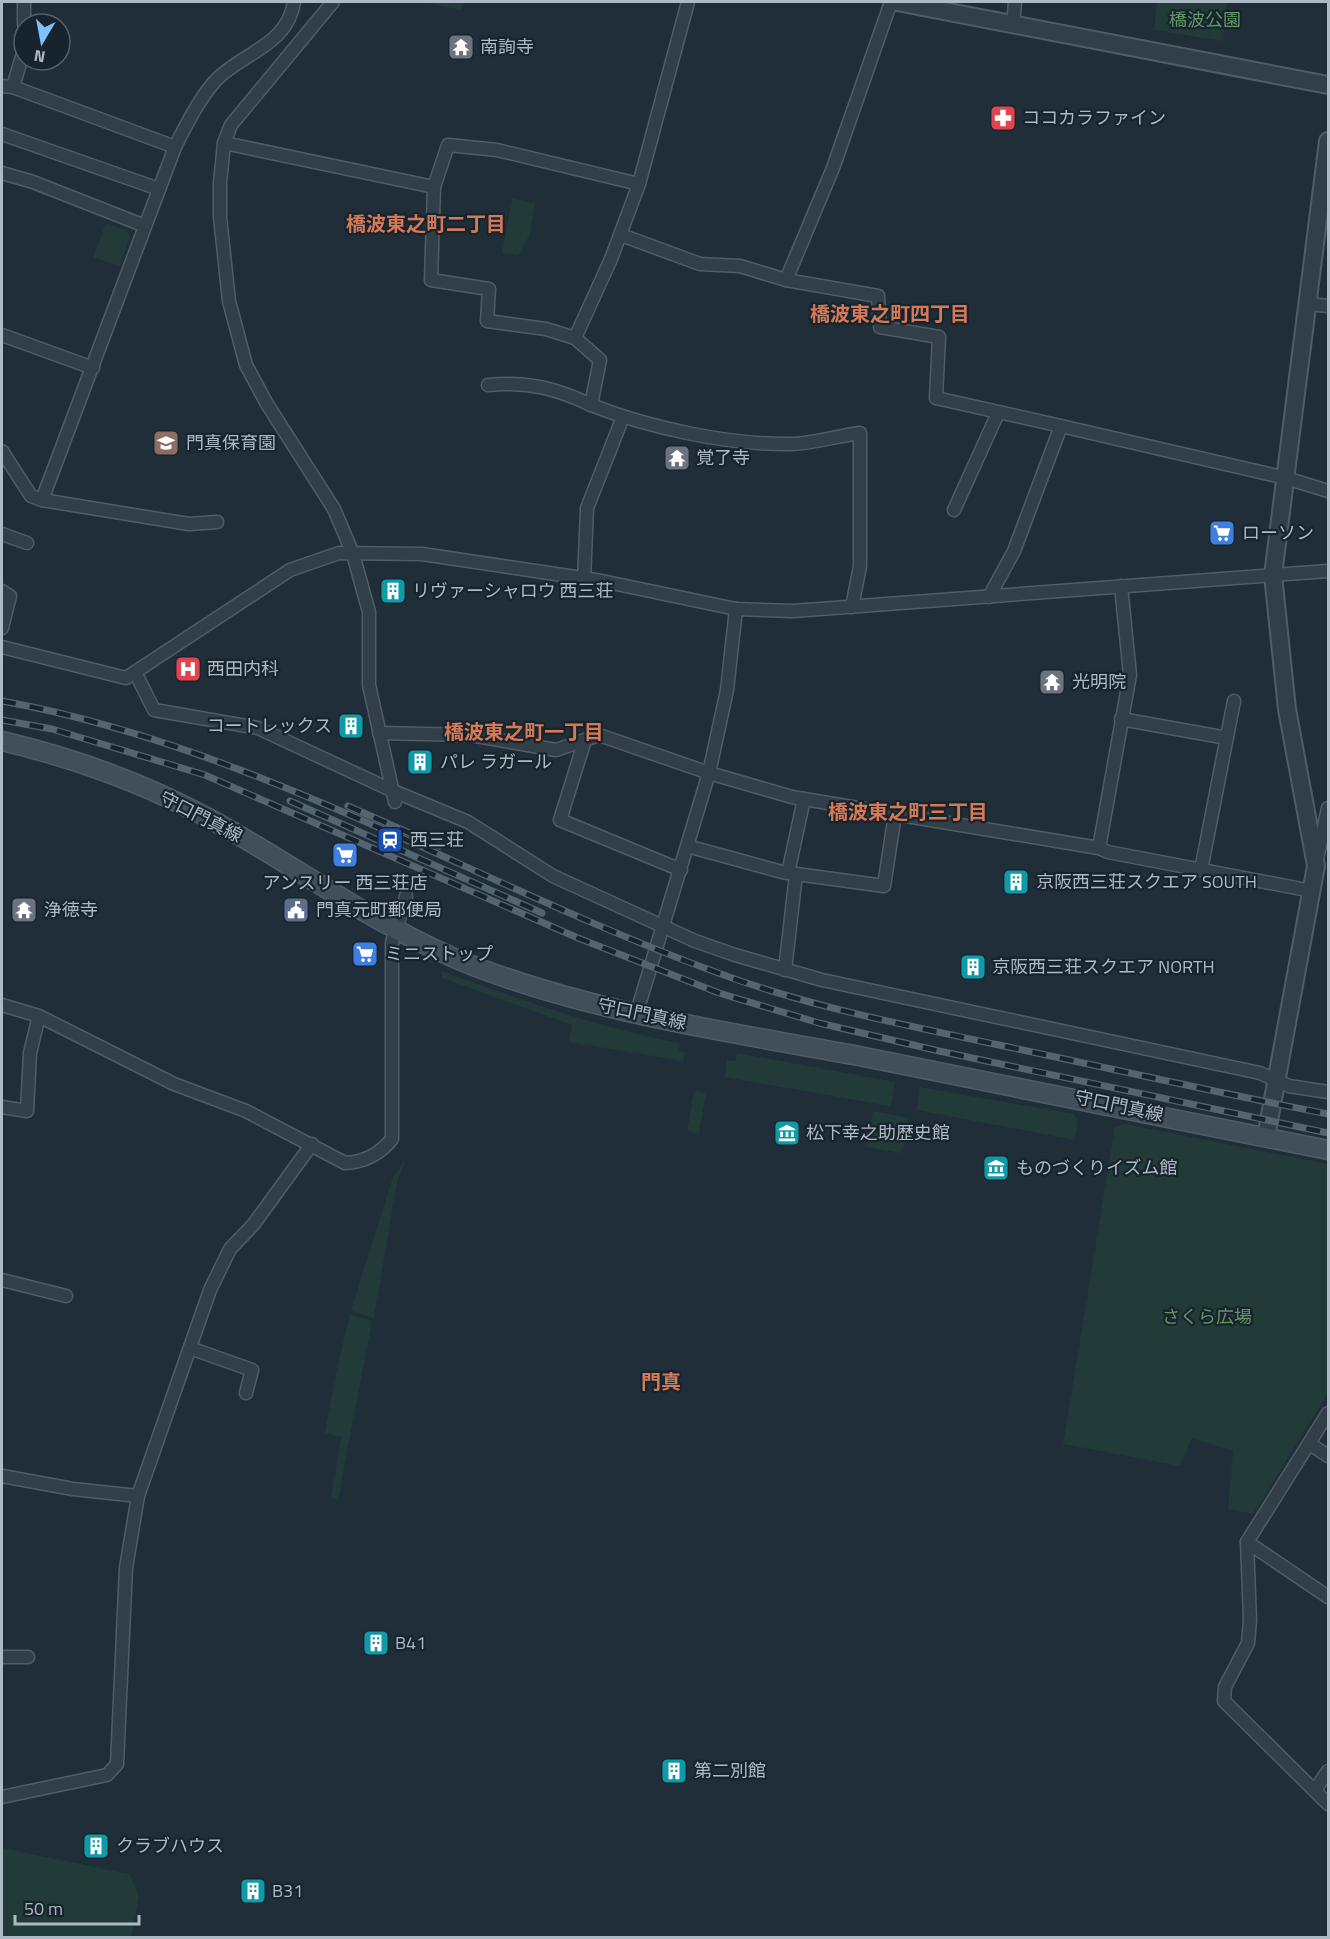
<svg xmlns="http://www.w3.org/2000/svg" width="1330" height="1939" font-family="'Titillium Web','Noto Sans JP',sans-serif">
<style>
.green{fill:#223b39}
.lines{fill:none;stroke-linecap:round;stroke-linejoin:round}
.minor-casing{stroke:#505d66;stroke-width:15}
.tertiary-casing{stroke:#505d66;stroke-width:20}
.secondary-casing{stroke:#505d66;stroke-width:21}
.minor{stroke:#333f48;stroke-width:12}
.tertiary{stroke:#333f48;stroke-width:16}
.secondary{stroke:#414f5b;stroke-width:18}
.rail-casing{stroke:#546470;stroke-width:7}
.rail{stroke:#18242d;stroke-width:4.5;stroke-dasharray:14;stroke-linecap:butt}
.labels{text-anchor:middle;stroke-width:4.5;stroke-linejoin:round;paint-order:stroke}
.park-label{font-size:18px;fill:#649667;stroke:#18242d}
.poi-label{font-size:18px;fill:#adbac5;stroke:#18242d;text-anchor:start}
.street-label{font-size:18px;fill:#adbac5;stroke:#18242d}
.neighbourhood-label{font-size:20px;font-weight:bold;fill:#d67957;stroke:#18242d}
</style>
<rect width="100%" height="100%" fill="#1f2e38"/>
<g class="green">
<polygon points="424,2 462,2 461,10"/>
<polygon points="1157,2 1227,2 1223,41 1154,30"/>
<polygon points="512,198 535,203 530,234 518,255 502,253"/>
<polygon points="106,223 127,231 130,238 119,266 93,257"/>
<path d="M 441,971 C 520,999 597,1028 680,1043 L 679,1051 L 685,1052 L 683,1061 L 569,1042 L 572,1025 L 442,978 Z"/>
<polygon points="737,1053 895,1082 891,1104 889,1106 725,1077 727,1060 736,1061"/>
<polygon points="919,1087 1074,1114 1078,1121 1075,1140 917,1110"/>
<polygon points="694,1091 706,1093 699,1133 687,1131"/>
<polygon points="873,1111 909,1118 902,1153 867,1147"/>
<polygon points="1125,1124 1328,1164 1328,1393 1253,1514 1228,1509 1233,1451 1192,1438 1180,1466 1063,1444 1115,1127"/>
<polygon points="406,1159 397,1182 374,1318 352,1311 352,1307 393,1177"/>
<polygon points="350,1314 372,1321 338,1500 331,1498 341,1437 325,1433 336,1373"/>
<polygon points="2,1848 129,1874 139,1895 131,1937 2,1937"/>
</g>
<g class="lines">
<defs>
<g id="minor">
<polyline points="24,2 24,24"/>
<polyline points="333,2 231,125 224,143 220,183 220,217 229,301 246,365 267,404 334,509 353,554 369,612 369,685 395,802"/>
<path d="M 688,2 L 639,184 L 611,259 L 575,338 L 600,360 L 591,405 C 650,428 728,445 792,444 C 814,443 838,436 860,433 L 860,566 L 852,607"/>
<polyline points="1013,25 1015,2"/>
<polyline points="2,86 13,87 175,147"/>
<polyline points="13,87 24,50"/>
<polyline points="2,134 159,189"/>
<polyline points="224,143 434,187"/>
<polyline points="2,173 33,182 145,226"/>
<polyline points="621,235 700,264 740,266 786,280 878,296 880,327 939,337 936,398 1061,426"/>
<polyline points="786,280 833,168 891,2"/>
<polyline points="1308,304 1328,306"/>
<polyline points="2,335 93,368"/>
<polyline points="575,338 546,329 487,321 489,289 431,280 434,187 448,145 497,150 639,184"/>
<path d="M 488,385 C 526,381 556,388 591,405"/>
<polyline points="2,451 31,496 42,500 189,524 217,522"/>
<path d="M 42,500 L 175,147 C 186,125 200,97 217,79 C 245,52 288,44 294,2"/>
<polyline points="954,510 998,413"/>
<polyline points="2,534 27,543"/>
<polyline points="584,580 587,508 623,417"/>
<polyline points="2,591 10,596 2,628"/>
<polyline points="989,597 1014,551 1061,426 1286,478 1328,491"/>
<polyline points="2,647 126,678 290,570 339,553 422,554 602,581 736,609 793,611 1328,571"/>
<polyline points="135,672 154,710 258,728 391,790 468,822 553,876 695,941 735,955 822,980 1260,1073 1289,1086 1328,1092"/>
<polyline points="1121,719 1227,738"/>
<polyline points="379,733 470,735 556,750 599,735 709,773 792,797 1099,848 1108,852 1312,891"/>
<polyline points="585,740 560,820 681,870"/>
<polyline points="687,846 782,872 884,886 895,814"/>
<polyline points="1099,848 1130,675 1121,586"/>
<polyline points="1317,859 1328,808"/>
<polyline points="1201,870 1234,701"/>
<polyline points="788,873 804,799"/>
<polyline points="785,970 796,874"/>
<path d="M 2,1005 L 39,1016 L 174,1084 L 246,1111 L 345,1163 C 365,1162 380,1154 392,1139 L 392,943 C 395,926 403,913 406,896"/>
<polyline points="636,1015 709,773 727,690 736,609"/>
<polyline points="2,1107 27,1111 30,1053 39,1016"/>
<polyline points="2,1280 66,1296"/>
<polyline points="190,1348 252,1370 246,1393"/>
<polyline points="1328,1413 1247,1542 1250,1620 1248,1643 1225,1687 1224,1701 1328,1804"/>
<polyline points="1310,1444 1328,1456"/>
<polyline points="2,1476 73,1489 138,1496"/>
<polyline points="1247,1542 1328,1597"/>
<polyline points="2,1657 28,1657"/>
<polyline points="1315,1790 1328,1771"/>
<polyline points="2,1797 107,1775 117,1764 126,1568 138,1496 210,1290 230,1249 253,1225 312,1144"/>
</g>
<g id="tertiary">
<polyline points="897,2 1328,85"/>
<polyline points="1266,1137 1316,866 1287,709 1273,575 1328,141"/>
</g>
<path id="secondary" d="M 2,741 C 74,758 146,784 212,820 C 300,868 382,931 476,967 C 600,1014 730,1032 859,1056 C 1016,1086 1172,1118 1328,1150"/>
</defs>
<use href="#minor" class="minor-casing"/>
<use href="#tertiary" class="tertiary-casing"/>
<use href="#secondary" class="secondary-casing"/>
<use href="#minor" class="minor"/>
<use href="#tertiary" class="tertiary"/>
<use href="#secondary" class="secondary"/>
<defs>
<g id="rail">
<path d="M 2,701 C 256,747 480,887 721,974 C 810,1007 906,1025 999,1045 C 1109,1068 1218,1093 1328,1114"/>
<polyline points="2,720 52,729 205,775 578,938 719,993 819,1023 939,1051 1328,1133"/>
<polyline points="290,801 542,913"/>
<polyline points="348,806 439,846"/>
</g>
</defs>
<use href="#rail" class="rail-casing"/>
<use href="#rail" class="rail"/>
</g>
<defs>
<symbol id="temple-square" viewBox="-11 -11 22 22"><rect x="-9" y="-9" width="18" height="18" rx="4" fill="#6b7280" stroke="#18242d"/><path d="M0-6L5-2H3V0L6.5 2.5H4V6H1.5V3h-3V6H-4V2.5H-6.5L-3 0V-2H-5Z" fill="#fff"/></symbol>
<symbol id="pharmacy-square" viewBox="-11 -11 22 22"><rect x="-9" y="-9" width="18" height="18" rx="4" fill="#e0444e" stroke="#18242d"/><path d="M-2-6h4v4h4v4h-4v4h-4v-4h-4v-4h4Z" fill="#fff"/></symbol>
<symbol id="school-square" viewBox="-11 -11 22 22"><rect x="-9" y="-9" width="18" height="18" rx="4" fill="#8d6e63" stroke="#18242d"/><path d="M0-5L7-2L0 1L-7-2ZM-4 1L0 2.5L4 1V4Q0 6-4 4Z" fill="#fff"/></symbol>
<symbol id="supermarket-square" viewBox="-11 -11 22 22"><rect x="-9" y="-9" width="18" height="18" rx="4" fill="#3f7fe0" stroke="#18242d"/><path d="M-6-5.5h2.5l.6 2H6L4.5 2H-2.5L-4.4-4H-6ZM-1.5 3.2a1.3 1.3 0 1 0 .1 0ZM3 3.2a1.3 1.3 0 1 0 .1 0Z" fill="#fff"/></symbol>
<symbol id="building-square" viewBox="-11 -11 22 22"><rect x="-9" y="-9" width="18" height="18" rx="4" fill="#0f9aa8" stroke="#18242d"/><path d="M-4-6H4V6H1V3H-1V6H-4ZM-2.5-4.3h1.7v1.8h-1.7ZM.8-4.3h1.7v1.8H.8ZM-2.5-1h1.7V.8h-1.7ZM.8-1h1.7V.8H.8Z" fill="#fff"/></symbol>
<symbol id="hospital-square" viewBox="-11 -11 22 22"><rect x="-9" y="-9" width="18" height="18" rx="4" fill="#e0444e" stroke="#18242d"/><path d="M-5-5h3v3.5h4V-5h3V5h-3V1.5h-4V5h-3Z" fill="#fff"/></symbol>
<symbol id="station-square" viewBox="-11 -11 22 22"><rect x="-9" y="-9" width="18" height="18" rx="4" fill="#1a4fb4" stroke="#18242d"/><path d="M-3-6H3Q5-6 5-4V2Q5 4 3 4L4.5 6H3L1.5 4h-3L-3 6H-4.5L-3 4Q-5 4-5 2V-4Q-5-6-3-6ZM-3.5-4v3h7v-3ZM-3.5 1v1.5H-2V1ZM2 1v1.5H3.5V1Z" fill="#fff"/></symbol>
<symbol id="civic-square" viewBox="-11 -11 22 22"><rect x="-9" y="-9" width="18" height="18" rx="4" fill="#5c6f8a" stroke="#18242d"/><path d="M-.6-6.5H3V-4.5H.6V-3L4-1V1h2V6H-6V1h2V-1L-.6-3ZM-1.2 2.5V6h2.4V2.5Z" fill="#fff"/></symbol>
<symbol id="museum-square" viewBox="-11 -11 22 22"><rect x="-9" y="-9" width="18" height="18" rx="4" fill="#0f9aa8" stroke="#18242d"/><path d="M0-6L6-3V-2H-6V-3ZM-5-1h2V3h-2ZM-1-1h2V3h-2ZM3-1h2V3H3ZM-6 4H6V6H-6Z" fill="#fff"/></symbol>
</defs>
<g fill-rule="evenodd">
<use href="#temple-square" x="446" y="32" width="30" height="30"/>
<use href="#pharmacy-square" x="988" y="103" width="30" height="30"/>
<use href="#school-square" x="151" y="428" width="30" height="30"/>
<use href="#temple-square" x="662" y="443" width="30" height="30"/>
<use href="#supermarket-square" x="1207" y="518" width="30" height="30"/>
<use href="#building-square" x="378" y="576" width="30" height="30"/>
<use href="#hospital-square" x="173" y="654" width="30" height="30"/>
<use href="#temple-square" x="1037" y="667" width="30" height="30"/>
<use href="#building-square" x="336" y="711" width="30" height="30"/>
<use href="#building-square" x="405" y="747" width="30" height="30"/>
<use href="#station-square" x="375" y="825" width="30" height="30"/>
<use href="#supermarket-square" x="330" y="840" width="30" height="30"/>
<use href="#building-square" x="1001" y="867" width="30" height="30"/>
<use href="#temple-square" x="9" y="895" width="30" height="30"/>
<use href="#civic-square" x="281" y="895" width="30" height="30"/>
<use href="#supermarket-square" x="350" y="939" width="30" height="30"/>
<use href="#building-square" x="958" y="952" width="30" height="30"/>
<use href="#museum-square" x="772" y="1118" width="30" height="30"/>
<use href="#museum-square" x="981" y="1153" width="30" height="30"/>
<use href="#building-square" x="361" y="1628" width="30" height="30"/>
<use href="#building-square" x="659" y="1756" width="30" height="30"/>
<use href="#building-square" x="81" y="1831" width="30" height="30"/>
<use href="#building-square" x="238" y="1876" width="30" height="30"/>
</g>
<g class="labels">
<g class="park-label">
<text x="1205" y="26">橋波公園</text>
<text x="1207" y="1323">さくら広場</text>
</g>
<g class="poi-label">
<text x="480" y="53">南詢寺</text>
<text x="1022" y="124">ココカラファイン</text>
<text x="186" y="449">門真保育園</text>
<text x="696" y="464">覚了寺</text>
<text x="1242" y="539">ローソン</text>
<text x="412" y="597">リヴァーシャロウ 西三荘</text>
<text x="207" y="675">西田内科</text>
<text x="1072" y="688">光明院</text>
<text x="332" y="732" text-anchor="end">コートレックス</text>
<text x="440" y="768">パレ ラガール</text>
<text x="410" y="846">西三荘</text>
<text x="1036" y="888">京阪西三荘スクエア SOUTH</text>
<text x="345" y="889" text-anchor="middle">アンスリー 西三荘店</text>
<text x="44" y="916">浄徳寺</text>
<text x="316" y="916">門真元町郵便局</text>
<text x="385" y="960">ミニストップ</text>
<text x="992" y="973">京阪西三荘スクエア NORTH</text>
<text x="806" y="1139">松下幸之助歴史館</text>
<text x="1016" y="1174">ものづくりイズム館</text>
<text x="395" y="1649">B41</text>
<text x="694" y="1777">第二別館</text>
<text x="116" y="1852">クラブハウス</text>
<text x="272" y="1897">B31</text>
</g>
<g class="street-label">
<text transform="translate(201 817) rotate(27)" y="6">守口門真線</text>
<text transform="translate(642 1014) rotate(12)" y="6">守口門真線</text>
<text transform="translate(1119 1106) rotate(12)" y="6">守口門真線</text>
</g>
<g class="neighbourhood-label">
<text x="426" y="231">橋波東之町二丁目</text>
<text x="890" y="321">橋波東之町四丁目</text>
<text x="524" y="739">橋波東之町一丁目</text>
<text x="908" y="819">橋波東之町三丁目</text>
<text x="661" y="1389">門真</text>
</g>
</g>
<rect width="1330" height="1939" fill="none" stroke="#adbac5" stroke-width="6"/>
<g transform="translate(42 42) rotate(190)"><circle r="28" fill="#18242d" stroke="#54606a" stroke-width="1.5"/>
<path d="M0-4.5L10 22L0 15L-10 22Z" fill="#7cc2fb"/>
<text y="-9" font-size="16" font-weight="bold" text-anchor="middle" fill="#adbac5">N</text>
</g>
<path d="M15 1915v9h124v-9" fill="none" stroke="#adbac5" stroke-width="3"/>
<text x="24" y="1915" font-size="18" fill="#adbac5" stroke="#18242d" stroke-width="4.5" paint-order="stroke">50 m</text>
</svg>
